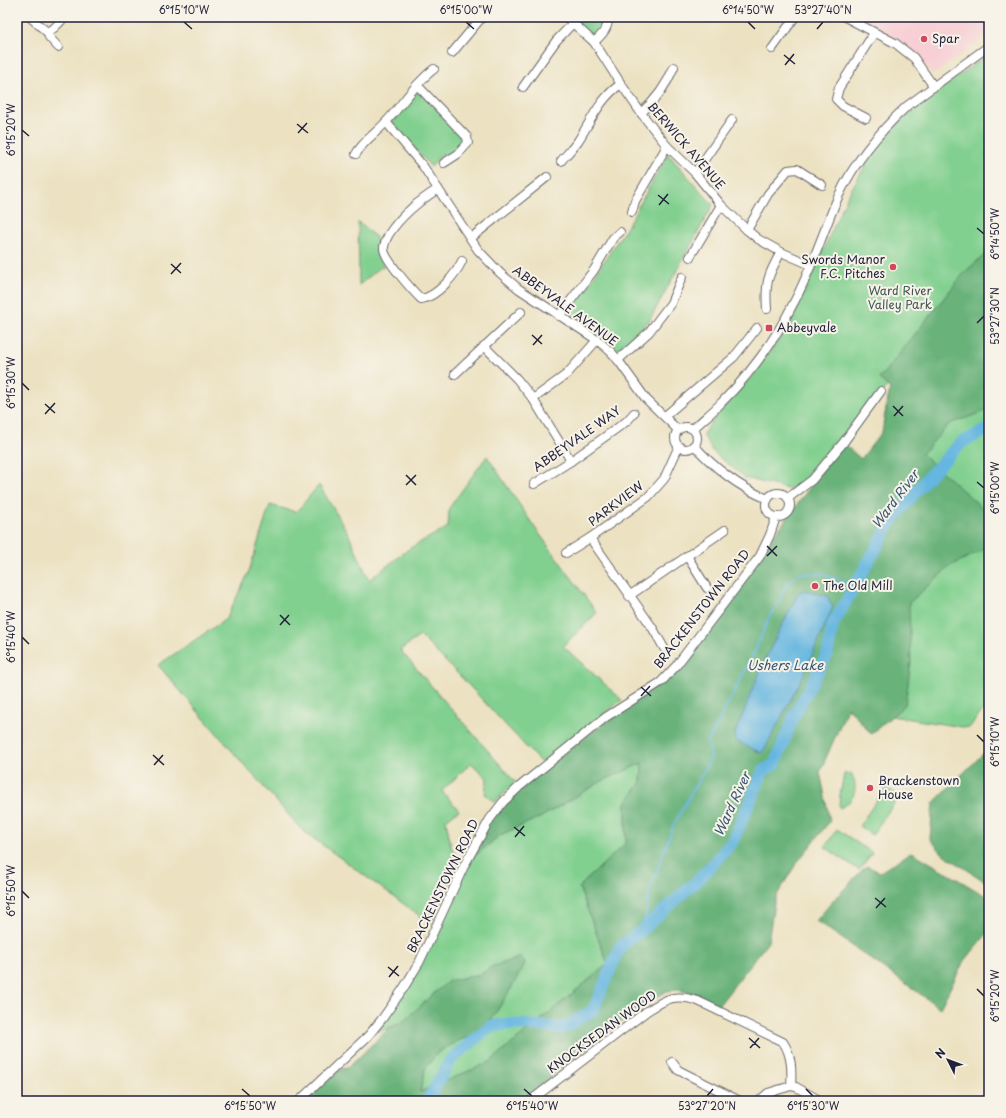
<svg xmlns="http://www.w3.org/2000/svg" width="1006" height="1118" font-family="'Playpen Sans',sans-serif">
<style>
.built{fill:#f7cfd5}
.green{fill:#82d090;stroke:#527966}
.forest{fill:#69b27a;stroke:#466a5a}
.water{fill:#65b6e0;stroke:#446c8e}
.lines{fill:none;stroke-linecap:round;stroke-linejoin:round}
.stream{stroke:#65b6e0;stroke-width:2}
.river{stroke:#65b6e0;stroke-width:12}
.minor-casing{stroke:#69656a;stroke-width:10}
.minor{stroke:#fff;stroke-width:8}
.ticks{fill:none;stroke:#22223b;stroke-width:1.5}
.poi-dot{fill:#d1495b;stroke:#f7f3e8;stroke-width:1.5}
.labels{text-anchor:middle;stroke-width:4;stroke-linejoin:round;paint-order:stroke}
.poi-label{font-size:12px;fill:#22223b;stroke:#f7f3e8;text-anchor:start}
.street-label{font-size:12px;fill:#22223b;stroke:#f7f3e8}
.park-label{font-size:12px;fill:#3f5654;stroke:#f7f3e8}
.water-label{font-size:13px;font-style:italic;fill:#395675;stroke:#f7f3e8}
.neatline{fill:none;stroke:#22223b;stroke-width:1.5}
.ticks-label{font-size:10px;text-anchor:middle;fill:#22223b}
</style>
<rect width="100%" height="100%" fill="#f7f3e8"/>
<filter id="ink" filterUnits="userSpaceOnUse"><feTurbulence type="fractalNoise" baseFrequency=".025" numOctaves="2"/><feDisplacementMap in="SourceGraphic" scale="8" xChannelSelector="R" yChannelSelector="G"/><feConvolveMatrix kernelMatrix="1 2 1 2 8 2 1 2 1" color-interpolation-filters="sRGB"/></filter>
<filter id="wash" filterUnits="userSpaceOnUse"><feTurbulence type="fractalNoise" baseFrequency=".012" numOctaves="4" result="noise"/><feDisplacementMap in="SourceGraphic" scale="16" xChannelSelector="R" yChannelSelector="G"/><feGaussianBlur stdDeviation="0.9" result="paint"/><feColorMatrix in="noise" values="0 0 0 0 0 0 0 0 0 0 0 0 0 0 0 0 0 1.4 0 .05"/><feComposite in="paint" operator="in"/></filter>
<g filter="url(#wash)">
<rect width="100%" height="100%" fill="#ece2c2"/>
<polygon class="built" points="859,17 989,17 989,33 933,75 917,54 896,38"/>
<g class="green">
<path d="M 570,17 L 605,17 C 605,25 600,31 593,35 L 586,31 Z"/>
<polygon points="989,53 989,514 922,455 883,424 890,388 887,386 843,443 812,481 795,491 745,478 712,451 703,434 716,416 754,374 791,322 847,197 871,156 884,139 897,124 921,104"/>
<polygon points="416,92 420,93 466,137 452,156 442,154 431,167 391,121"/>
<polygon points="668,154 713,205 649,321 616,351 567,313 595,275 627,227"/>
<polygon points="358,222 378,239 377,255 384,267 381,267 359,285"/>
<polygon points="487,456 533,525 597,613 563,646 622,700 541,763 464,680 420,636 400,650 516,783 495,802 485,794 487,778 471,763 442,791 459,810 446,820 451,846 459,862 431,924 302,830 245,766 158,665 226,619 248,574 270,505 296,512 319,485 348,533 369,580 410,548 448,527 449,508"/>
<polygon points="989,519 989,703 969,728 891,716 909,601"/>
<polygon points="642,763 641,782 626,803 626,843 579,887 608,964 490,1062 420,1092 425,1069 438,1052 460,1040 484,1031 512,987 525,963 521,958 491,967 481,974 449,981 432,995 403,1022 368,1036 417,966 465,864 500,835 541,817 602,781"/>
<path d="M 851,773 C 859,787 855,801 840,808 L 839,807 L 840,795 L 844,774 Z"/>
<polygon points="886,787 899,796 872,835 859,826"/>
<polygon points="837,829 872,853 859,870 825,847"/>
</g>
<g class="forest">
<polygon points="989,252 989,410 949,424 922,454 989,514 989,547 950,566 909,603 911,662 905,705 871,734 848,707 820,772 830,821 796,864 777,895 774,903 768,942 719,1005 693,993 676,990 667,991 640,1007 521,1101 305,1101 338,1071 350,1066 389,1028 403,1022 432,995 449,981 481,974 491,967 521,957 525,963 512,987 484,1031 460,1040 438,1052 425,1069 420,1092 490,1062 608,964 579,887 626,843 626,803 641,782 642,763 602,781 541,817 500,835 465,864 490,819 549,764 661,682 697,639 843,443 861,459 882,432 890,388 879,379 964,273 976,262"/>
<polygon points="989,748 989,884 943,854 930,839 933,803"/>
<polygon points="912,852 989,898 989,931 963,963 940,1008 837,935 816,921 831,903 866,866 880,872"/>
</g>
<polygon class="water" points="805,590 827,596 833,607 804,674 766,747 761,753 736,741 735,733 766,657 799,592"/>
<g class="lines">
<polyline class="stream" points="637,934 646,916 649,893 674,824 711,758 708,742 756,649 769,617 781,599 781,595 786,584 800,573 823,574 855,586"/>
<polyline class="river" points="427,1101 451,1059 491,1026 514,1024 564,1028 593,1010 620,947 648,925 701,877 733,841 763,771 775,764 794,716 827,655 833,624 891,522 927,478 962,442 989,429"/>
</g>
</g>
<g filter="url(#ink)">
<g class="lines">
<defs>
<g id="minor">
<polyline points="30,17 47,32 49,37 58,47"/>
<polyline points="566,17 594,42 621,84 641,113 667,146 695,173 721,205 747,230 758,239 781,252 811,265"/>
<polyline points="845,17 895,43 914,58 934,87"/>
<polyline points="47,32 54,28 65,17"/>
<path d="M 594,42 C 602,35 609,28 608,17"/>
<polyline points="772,49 795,17"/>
<polyline points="452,53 482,17"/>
<polyline points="417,85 467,137 468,143 458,154 444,163"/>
<polyline points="523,87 556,41 573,23"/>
<path d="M 641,113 C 655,101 667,84 674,67"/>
<polyline points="866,118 843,106 836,99 839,88 874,33"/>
<polyline points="386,122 423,166 478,250 500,273 519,289 597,340 611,352 618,360 646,399 678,430"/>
<path d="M 356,154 C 363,141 376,133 386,122 C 402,105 415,83 434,69"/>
<path d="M 561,161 C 567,154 573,148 578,141 C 591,121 600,98 621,84"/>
<polyline points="695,173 732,120"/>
<path d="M 438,189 C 419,201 402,214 389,234 C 387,238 384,243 384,248 C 383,258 413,291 421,299 C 437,297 456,274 462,261"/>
<polyline points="632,212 635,201 667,146"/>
<polyline points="747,230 768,194 788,170 797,169 822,185"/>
<polyline points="471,238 547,177"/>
<polyline points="690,257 721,205"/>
<path d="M 767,309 C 765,282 768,275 781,252"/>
<polyline points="559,316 594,270 613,238 620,232"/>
<polyline points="484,346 517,379 533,399 571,461"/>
<polyline points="618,360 649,332 671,303 682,277"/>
<polyline points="455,374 521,312"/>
<polyline points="533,399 567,374 597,340"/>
<polyline points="665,416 734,357 757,328"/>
<circle cx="686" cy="438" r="11"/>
<path d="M 693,429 C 702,420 713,412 722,402 C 750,374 775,340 793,304 C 812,269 823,231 839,195 C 855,161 879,132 907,106 L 989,46"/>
<path d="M 694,445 C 713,467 740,488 768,499"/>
<polyline points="534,484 571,461 627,421 634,413"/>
<circle cx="778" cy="505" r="12"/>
<polyline points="788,498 812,480 843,443 881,391"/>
<polyline points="590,538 652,627 664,648"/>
<polyline points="566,553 590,538 648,497 664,479 679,446"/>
<polyline points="687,556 707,588"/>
<polyline points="629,596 725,530"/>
<polyline points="672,1062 678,1070 740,1101"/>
<polyline points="299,1101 368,1036 382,1019 403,989 419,963 465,864 490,819 503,802 519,787 606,717 661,682 676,666 760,556 770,535 776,517"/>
<path d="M 530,1101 L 647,1011 C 666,999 675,993 698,1001 L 783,1042 C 792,1055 792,1071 791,1086"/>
<polyline points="759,1101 768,1093 791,1086 796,1087 821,1101"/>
</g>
</defs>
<use href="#minor" class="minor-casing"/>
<use href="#minor" class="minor"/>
</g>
</g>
<path class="ticks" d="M 184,22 L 192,29M 466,22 L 474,29M 748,22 L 755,29M 817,29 L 823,22M 784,55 L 795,64M 785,65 L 794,54M 297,124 L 308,133M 22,130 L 29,136M 298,133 L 307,123M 658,195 L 669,204M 659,205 L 668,194M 977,228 L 984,234M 171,264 L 181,273M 171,274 L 181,263M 977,323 L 984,316M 532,335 L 542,344M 533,345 L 542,335M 22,383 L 29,390M 45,404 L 55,413M 893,406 L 903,416M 45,414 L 55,403M 894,416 L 903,406M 406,475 L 416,485M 977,482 L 984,488M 406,485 L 416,475M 767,546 L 777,556M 767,556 L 777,546M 280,615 L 290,625M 280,625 L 289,615M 22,637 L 29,644M 641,687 L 651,696M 641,696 L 650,686M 977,735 L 984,742M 153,755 L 164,765M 154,765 L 163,755M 514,827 L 525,836M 515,837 L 524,826M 22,891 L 29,898M 875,898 L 886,907M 876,908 L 885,898M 388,967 L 399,976M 389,977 L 398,966M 977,989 L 984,996M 749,1038 L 760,1048M 750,1048 L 759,1038M 242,1089 L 250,1096M 524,1089 L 532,1096M 806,1089 L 813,1096M 707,1096 L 713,1089"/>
<g class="poi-dot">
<circle cx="924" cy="39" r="4"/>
<circle cx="893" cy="267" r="4"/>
<rect x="765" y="324" width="8" height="8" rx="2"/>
<circle cx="815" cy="586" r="4"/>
<circle cx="870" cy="788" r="4"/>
</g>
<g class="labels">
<g class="poi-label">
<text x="932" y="43">Spar</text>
<text x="885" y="264" text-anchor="end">Swords Manor<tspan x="885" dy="14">F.C. Pitches</tspan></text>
<text x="777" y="332">Abbeyvale</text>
<text x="823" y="590">The Old Mill</text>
<text x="878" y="785">Brackenstown<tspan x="878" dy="14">House</tspan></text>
</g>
<g class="street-label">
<text transform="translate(686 146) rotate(49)" y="4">BERWICK AVENUE</text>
<text transform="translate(565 306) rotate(36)" y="4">ABBEYVALE AVENUE</text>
<text transform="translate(577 439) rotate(-35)" y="4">ABBEYVALE WAY</text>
<text transform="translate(616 504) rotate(-37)" y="4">PARKVIEW</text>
<text transform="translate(702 609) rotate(-52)" y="4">BRACKENSTOWN ROAD</text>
<text transform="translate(443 886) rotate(-64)" y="4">BRACKENSTOWN ROAD</text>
<text transform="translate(602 1032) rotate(-36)" y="4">KNOCKSEDAN WOOD</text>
</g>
<g class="park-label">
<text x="900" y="295">Ward River<tspan x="900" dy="14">Valley Park</tspan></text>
</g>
<g class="water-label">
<text transform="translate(895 499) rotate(-53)" y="5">Ward River</text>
<text x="785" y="670">Ushers Lake</text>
<text transform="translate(732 804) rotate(-65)" y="5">Ward River</text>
</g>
</g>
<rect width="1006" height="1118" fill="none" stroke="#f7f3e8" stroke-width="44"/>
<g transform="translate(948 1060) rotate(312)" stroke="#f7f3e8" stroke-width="3" paint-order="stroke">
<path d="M0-3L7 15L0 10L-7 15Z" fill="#22223b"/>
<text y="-6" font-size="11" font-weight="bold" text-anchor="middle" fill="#22223b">N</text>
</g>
<rect x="22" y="22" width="962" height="1074" class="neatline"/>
<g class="ticks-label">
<text x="184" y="14">6°15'10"W</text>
<text x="466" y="14">6°15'00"W</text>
<text x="748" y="14">6°14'50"W</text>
<text x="823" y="14">53°27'40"N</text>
<text transform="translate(11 130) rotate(-90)" y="4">6°15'20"W</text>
<text transform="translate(995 234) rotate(-90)" y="4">6°14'50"W</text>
<text transform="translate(995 316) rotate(-90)" y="4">53°27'30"N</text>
<text transform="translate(11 383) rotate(-90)" y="4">6°15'30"W</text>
<text transform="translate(995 488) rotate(-90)" y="4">6°15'00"W</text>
<text transform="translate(11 637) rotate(-90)" y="4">6°15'40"W</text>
<text transform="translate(995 742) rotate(-90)" y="4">6°15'10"W</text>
<text transform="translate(11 891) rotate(-90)" y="4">6°15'50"W</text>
<text transform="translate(995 996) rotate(-90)" y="4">6°15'20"W</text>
<text x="250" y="1110">6°15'50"W</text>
<text x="532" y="1110">6°15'40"W</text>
<text x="707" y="1110">53°27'20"N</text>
<text x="813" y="1110">6°15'30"W</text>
</g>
</svg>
